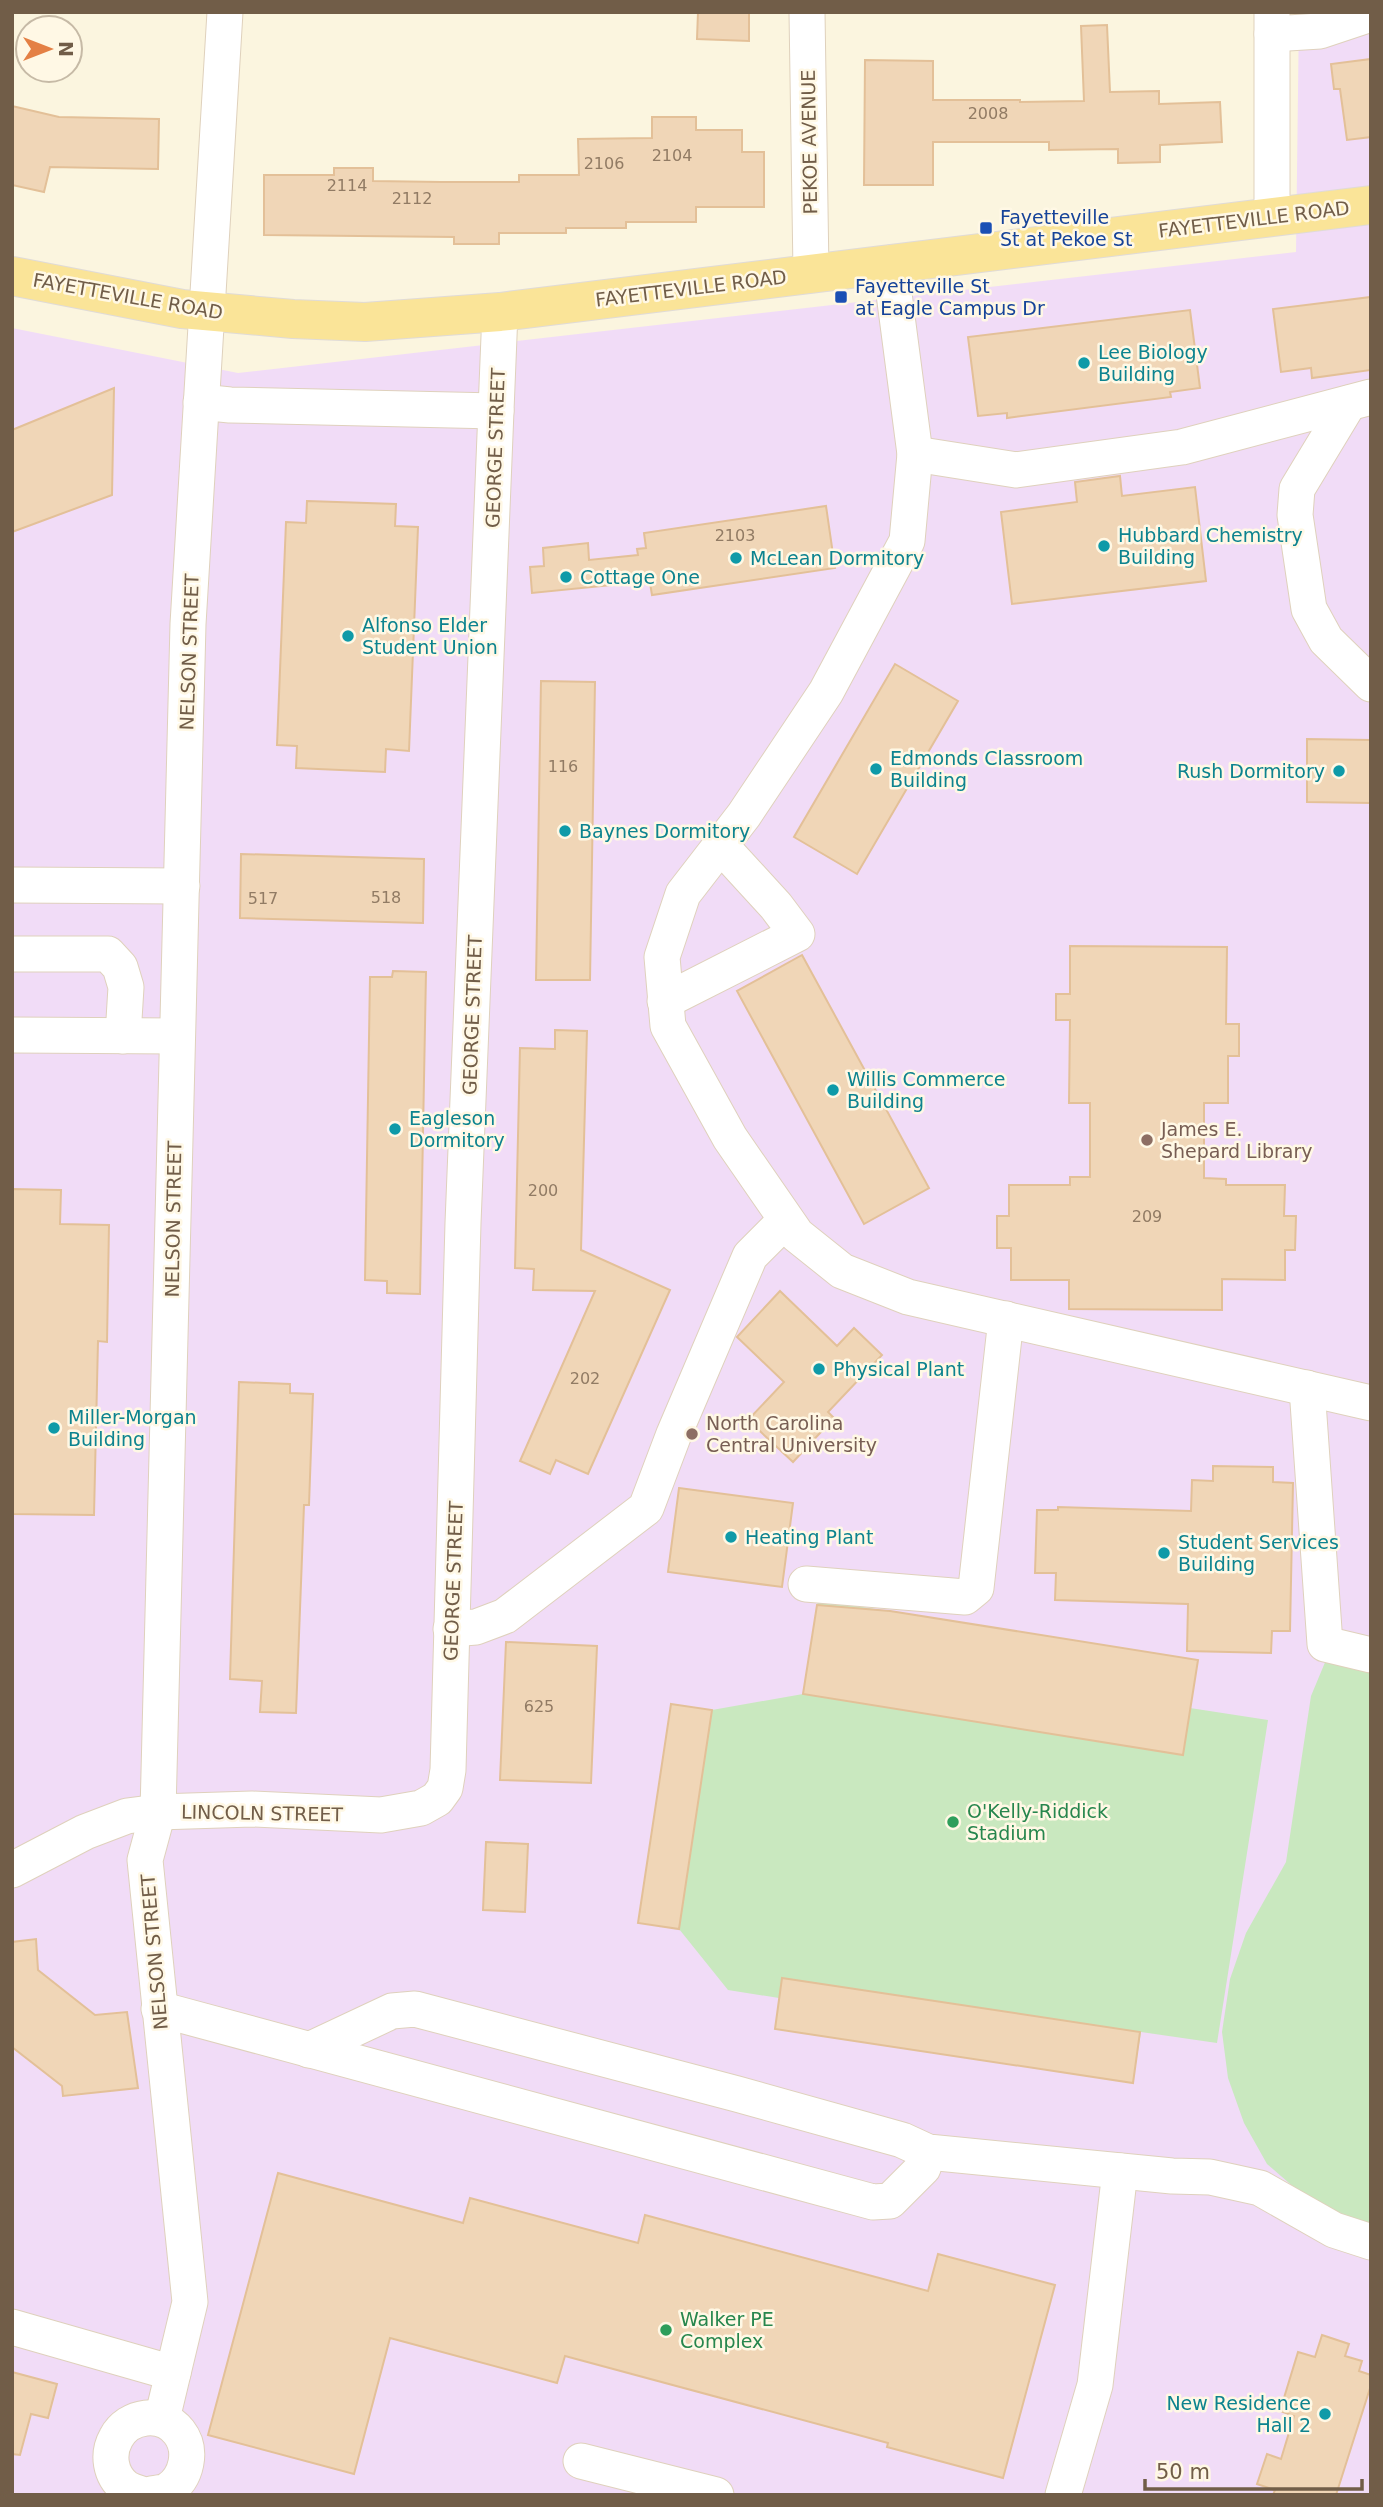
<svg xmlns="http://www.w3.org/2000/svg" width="1383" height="2507" font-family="'DejaVu Sans',sans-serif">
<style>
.education{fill:#f1dcf7}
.green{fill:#c9e8bf}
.building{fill:#f0d6b7;stroke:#e3c098;stroke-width:2}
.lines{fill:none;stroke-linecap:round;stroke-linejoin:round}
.minor-casing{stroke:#dfd1bc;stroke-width:37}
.major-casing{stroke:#e0dbd7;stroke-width:40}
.minor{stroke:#fff;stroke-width:35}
.major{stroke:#fae498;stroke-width:38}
.transit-dot{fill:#1a4fb4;stroke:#fff8e5;stroke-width:2.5}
.culture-dot{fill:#0f9aa8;stroke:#fff8e5;stroke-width:2.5}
.education-dot{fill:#8d6e63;stroke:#fff8e5;stroke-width:2.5}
.leisure-dot{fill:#2e9e5b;stroke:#fff8e5;stroke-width:2.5}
.labels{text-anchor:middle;stroke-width:5;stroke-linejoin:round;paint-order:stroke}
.number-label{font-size:16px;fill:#917b64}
.street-label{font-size:19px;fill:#715d48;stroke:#fff8e5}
.transit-label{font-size:19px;fill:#164399;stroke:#fff8e5;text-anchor:start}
.culture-label{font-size:19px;fill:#0d838f;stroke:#fff8e5;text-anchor:start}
.education-label{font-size:19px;fill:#785e54;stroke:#fff8e5;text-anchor:start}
.leisure-label{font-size:19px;fill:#27864d;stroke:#fff8e5;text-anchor:start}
</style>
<rect width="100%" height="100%" fill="#fbf5df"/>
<polygon class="education" points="1299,12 1371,12 1371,2495 12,2495 12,328 238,373 1296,252"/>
<g class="green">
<polygon points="818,1600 1198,1660 1190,1708 1268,1720 1217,2043 1141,2032 1133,2083 779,1998 728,1990 679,1929 638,1923 671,1704 712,1710 803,1694"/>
<polygon points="1326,1660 1371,1670 1371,2260 1300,2226 1312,2203 1267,2164 1244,2123 1228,2078 1222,2032 1230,1979 1246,1933 1286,1862 1311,1696"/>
</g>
<g class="building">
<polygon points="698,12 749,12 749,41 697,39"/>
<polygon points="1107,25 1110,92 1159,91 1159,104 1220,102 1222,142 1160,145 1160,162 1118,163 1118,149 1049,150 1049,142 933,142 933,185 864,185 865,60 933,61 933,100 1020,100 1020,102 1084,101 1081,26"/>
<polygon points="1371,59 1371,137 1347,140 1340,89 1334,89 1331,64"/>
<polygon points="12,106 59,117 159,119 158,169 50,167 44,192 12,185"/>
<polygon points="652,117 696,117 696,130 742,130 742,152 764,152 764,207 696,207 696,222 626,222 626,228 566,228 566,233 499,233 499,244 454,244 454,237 264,235 264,175 334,175 334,168 373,168 373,181 441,182 519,182 519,175 579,175 578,139 652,138"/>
<polygon points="1371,297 1371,370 1312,378 1311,368 1281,372 1273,309"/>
<polygon points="1190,310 1200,388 1170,392 1171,397 1007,418 1007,413 978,416 968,337"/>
<polygon points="114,388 112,495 12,532 12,430"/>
<polygon points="1120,476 1122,496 1195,487 1206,581 1012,604 1001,512 1077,502 1075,482"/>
<polygon points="307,501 396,504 395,526 418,527 409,751 386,749 385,772 296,768 297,746 277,745 286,522 306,523"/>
<polygon points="826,506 835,568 652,595 650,583 642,582 532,593 530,567 544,566 543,548 588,543 589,560 638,555 637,549 646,548 644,533"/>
<polygon points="895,664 958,701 857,874 794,837"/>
<polygon points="541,681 595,682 590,980 536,980"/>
<polygon points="1307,739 1371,740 1371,803 1307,802"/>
<polygon points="241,854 424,859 423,923 240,918"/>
<polygon points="1070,946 1227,947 1226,1024 1239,1024 1239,1056 1228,1056 1228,1103 1204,1103 1204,1178 1226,1179 1226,1185 1285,1185 1284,1216 1296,1216 1295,1250 1285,1250 1285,1280 1222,1279 1222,1310 1069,1309 1069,1280 1011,1280 1011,1248 997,1248 997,1216 1009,1216 1009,1185 1070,1185 1070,1177 1090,1177 1090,1103 1069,1103 1070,1020 1056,1020 1056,994 1070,994"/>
<polygon points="802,955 929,1188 864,1224 737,991"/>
<polygon points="393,971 426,972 420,1294 387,1293 387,1281 365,1280 370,977 392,977"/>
<polygon points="555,1030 587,1031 581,1250 670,1290 588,1474 556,1460 550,1474 520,1461 595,1291 533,1290 534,1269 515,1268 520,1048 555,1049"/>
<polygon points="12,1189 61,1190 60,1224 109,1225 107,1342 98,1341 94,1515 12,1514"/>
<polygon points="780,1291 837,1346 854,1328 882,1355 828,1412 834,1418 793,1462 748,1420 784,1382 737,1337"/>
<polygon points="239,1382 290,1384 290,1393 313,1394 309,1505 304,1505 296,1713 260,1712 262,1681 230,1679"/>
<polygon points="1213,1466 1273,1467 1273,1482 1293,1483 1290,1631 1272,1631 1271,1653 1187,1651 1188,1604 1055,1600 1056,1573 1035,1573 1037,1510 1058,1510 1058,1507 1191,1511 1192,1480 1213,1481"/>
<polygon points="679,1488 793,1503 782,1587 668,1572"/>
<polygon points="817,1605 890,1611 1198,1660 1183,1755 803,1694"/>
<polygon points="506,1642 597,1646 591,1783 500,1780"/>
<polygon points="671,1704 712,1710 679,1929 638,1923"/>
<polygon points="486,1842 528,1844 525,1912 483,1910"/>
<polygon points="36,1939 38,1970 95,2015 127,2012 138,2088 63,2096 62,2086 12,2047 12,1942"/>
<polygon points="782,1978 1140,2032 1133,2083 775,2029"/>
<polygon points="278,2173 463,2223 470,2198 638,2243 645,2215 928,2291 938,2254 1055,2285 1003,2478 887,2447 888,2443 565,2356 557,2383 390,2338 354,2474 208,2435"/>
<polygon points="1322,2335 1349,2344 1345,2356 1362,2361 1359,2371 1371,2375 1371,2385 1336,2495 1273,2495 1275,2490 1257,2484 1267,2454 1281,2459 1294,2416 1280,2411 1298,2352 1315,2357"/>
<polygon points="12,2372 57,2384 48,2418 31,2414 20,2455 12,2454"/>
</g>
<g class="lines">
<defs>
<g id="minor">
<polyline points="807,12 811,272"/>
<polyline points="1272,12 1272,217"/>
<polyline points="1272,34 1320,31 1371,14"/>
<polyline points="890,263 915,454 907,541 826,692 744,815 683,894 662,957 668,1026 730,1138 797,1235 842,1271 908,1297 1371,1403"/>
<polyline points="201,402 230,405 496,411"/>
<polyline points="1349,403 1297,489 1295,515 1309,609 1326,640 1371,684"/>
<polyline points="915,454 1016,470 1182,447 1371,397"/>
<polyline points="12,885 182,886"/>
<polyline points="12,954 108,954 120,967 126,987 123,1036"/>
<polyline points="665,1001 797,934 776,906 721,846"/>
<polyline points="12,1035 177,1036"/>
<polyline points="1307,1388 1325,1644 1371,1655"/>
<polyline points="806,1584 965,1597 976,1588 1006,1319"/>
<polyline points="451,1629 476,1627 505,1616 646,1508 674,1434 750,1256 786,1220"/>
<polyline points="12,1870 85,1832 127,1816 158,1812 252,1809 381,1815 421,1808 437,1799 445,1788 448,1770 463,1223 500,312"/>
<polyline points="159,2009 873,2202 890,2201 923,2168 928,2152"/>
<polyline points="309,2050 392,2011 415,2009 737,2094 902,2140 928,2152 1172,2176 1210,2177 1260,2188 1334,2230 1371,2242"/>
<polyline points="12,2327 173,2373"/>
<polyline points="162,2419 190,2302 145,1860 158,1812 188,624 225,12"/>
<polyline points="581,2461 716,2495"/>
<path d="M 145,2495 C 139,2493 130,2491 125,2487 C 110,2475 107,2454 116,2438 C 128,2415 162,2410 179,2432 C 193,2450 187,2478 168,2490 C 163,2493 153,2493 147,2495"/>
<polyline points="1063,2495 1095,2385 1120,2171"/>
</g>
<polyline id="major" points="12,276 182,309 293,319 365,322 500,312 1371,205"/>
</defs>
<use href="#minor" class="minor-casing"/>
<use href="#major" class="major-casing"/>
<use href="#minor" class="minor"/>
<use href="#major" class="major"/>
</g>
<g class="transit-dot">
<rect x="979" y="221" width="14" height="14" rx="3.5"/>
<rect x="834" y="290" width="14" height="14" rx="3.5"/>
</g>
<g class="culture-dot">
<circle cx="1084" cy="363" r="7"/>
<circle cx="1104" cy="546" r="7"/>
<circle cx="736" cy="558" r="7"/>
<circle cx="566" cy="577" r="7"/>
<circle cx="348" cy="636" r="7"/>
<circle cx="876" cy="769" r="7"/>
<circle cx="1339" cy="771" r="7"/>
<circle cx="565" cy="831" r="7"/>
<circle cx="833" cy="1090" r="7"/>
<circle cx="395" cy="1129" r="7"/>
<circle cx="819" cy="1369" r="7"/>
<circle cx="54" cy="1428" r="7"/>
<circle cx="731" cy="1537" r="7"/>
<circle cx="1164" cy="1553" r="7"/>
<circle cx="1325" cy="2414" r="7"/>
</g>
<g class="education-dot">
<circle cx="1147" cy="1140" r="7"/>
<circle cx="692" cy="1434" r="7"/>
</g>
<g class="leisure-dot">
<circle cx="953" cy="1822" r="7"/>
<circle cx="666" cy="2330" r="7"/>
</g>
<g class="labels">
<g class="number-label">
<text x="988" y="119">2008</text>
<text x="672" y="161">2104</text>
<text x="604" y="169">2106</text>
<text x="347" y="191">2114</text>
<text x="412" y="204">2112</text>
<text x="735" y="541">2103</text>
<text x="563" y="772">116</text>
<text x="386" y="903">518</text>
<text x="263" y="904">517</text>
<text x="543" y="1196">200</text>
<text x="1147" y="1222">209</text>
<text x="585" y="1384">202</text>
<text x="539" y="1712">625</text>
</g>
<g class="street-label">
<text transform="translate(809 142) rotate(-91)" y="7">PEKOE AVENUE</text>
<text transform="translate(1254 219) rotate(-7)" y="7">FAYETTEVILLE ROAD</text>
<text transform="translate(691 288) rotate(-7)" y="7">FAYETTEVILLE ROAD</text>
<text transform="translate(128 296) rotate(10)" y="7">FAYETTEVILLE ROAD</text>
<text transform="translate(495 448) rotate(-88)" y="7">GEORGE STREET</text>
<text transform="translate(189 652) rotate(-88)" y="7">NELSON STREET</text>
<text transform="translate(472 1015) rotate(-88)" y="7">GEORGE STREET</text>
<text transform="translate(173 1219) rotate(-89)" y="7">NELSON STREET</text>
<text transform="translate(453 1581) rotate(-88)" y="7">GEORGE STREET</text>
<text transform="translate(262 1813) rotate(1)" y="7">LINCOLN STREET</text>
<text transform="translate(154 1952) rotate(-95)" y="7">NELSON STREET</text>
</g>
<g class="transit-label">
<text x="1000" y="224">Fayetteville<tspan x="1000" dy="22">St at Pekoe St</tspan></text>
<text x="855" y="293">Fayetteville St<tspan x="855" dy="22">at Eagle Campus Dr</tspan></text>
</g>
<g class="culture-label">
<text x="1098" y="359">Lee Biology<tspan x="1098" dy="22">Building</tspan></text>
<text x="1118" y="542">Hubbard Chemistry<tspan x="1118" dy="22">Building</tspan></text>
<text x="750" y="565">McLean Dormitory</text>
<text x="580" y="584">Cottage One</text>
<text x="362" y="632">Alfonso Elder<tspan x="362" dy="22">Student Union</tspan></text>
<text x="890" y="765">Edmonds Classroom<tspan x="890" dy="22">Building</tspan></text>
<text x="1325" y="778" text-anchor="end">Rush Dormitory</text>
<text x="579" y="838">Baynes Dormitory</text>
<text x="847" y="1086">Willis Commerce<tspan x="847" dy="22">Building</tspan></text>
<text x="409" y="1125">Eagleson<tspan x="409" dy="22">Dormitory</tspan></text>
<text x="833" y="1376">Physical Plant</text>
<text x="68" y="1424">Miller-Morgan<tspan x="68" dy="22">Building</tspan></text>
<text x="745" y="1544">Heating Plant</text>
<text x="1178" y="1549">Student Services<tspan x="1178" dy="22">Building</tspan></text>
<text x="1311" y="2410" text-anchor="end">New Residence<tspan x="1311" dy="22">Hall 2</tspan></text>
</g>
<g class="education-label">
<text x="1161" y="1136">James E.<tspan x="1161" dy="22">Shepard Library</tspan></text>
<text x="706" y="1430">North Carolina<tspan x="706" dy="22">Central University</tspan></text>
</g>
<g class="leisure-label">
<text x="967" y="1818">O'Kelly-Riddick<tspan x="967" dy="22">Stadium</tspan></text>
<text x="680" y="2326">Walker PE<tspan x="680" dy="22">Complex</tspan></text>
</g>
</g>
<rect width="1383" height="2507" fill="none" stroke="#715d48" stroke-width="28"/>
<g transform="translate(49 49) rotate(90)"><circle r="33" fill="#fff8e5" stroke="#c6baa6" stroke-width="2"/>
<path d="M0-5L12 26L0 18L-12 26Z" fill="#e48045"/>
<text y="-10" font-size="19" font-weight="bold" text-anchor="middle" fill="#715d48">N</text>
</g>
<path d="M1145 2479v10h217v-10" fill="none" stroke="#715d48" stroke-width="3.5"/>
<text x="1156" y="2479" font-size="21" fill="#715d48" stroke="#fff8e5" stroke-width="5" paint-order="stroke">50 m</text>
</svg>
